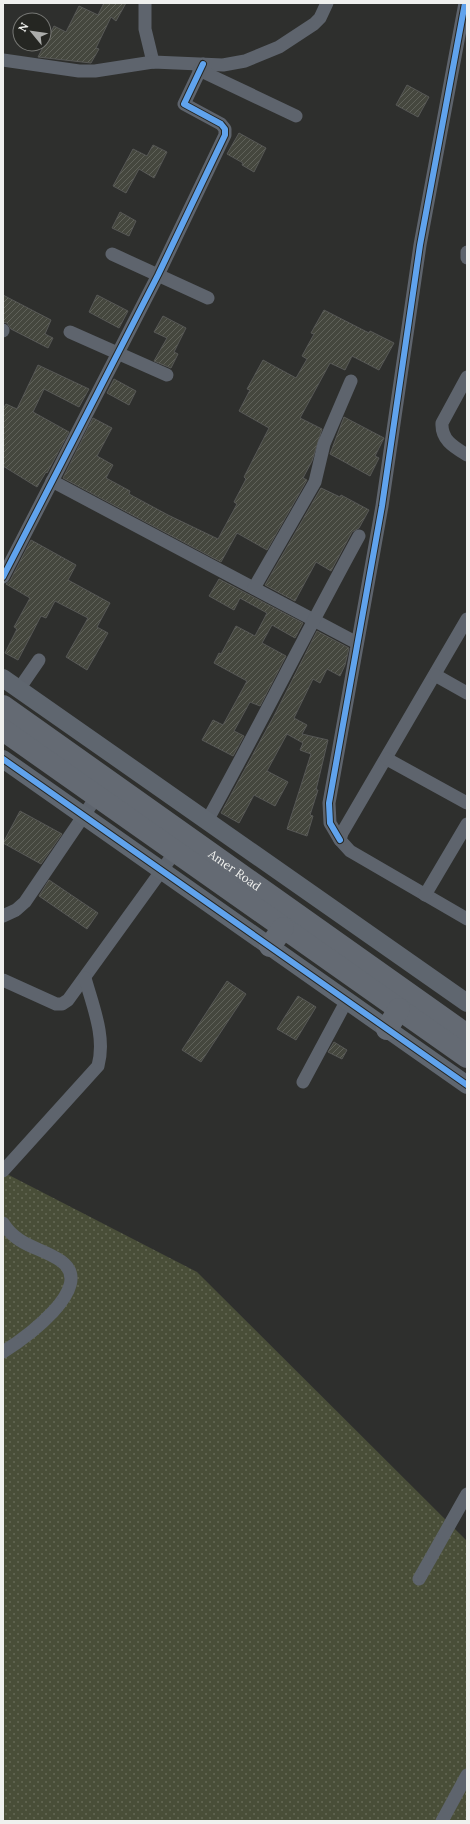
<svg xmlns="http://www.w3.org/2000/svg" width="470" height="1824" font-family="Lora,serif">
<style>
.grass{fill:url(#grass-dots)}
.building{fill:url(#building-hatch);stroke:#575856}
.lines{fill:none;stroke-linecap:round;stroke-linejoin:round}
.street{stroke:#5e646d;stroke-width:13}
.secondary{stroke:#5f666f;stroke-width:18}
.highway{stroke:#646a73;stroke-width:22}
.cycleway-casing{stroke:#252622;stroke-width:8}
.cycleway{stroke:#60a3ed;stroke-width:6}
.labels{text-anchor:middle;stroke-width:4;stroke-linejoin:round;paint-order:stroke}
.street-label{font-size:12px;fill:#eff0ee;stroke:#252622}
</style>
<defs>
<pattern id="grass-dots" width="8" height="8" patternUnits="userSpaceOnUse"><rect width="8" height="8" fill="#494e38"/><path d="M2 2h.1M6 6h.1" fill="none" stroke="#646855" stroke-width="1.8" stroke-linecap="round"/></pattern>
<pattern id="building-hatch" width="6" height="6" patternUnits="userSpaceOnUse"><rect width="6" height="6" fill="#45473e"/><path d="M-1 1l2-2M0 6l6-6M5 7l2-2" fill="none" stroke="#60625a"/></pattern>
</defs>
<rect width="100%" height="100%" fill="#2e2f2d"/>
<polygon class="grass" points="3,1172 197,1272 467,1541 467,1821 3,1821"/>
<g class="building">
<polygon points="104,3 126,3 116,21 111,17 96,48 99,49 91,63 38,57 54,26 66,32 79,6 98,15"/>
<polygon points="407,85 429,97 418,117 396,105"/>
<polygon points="239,133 266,148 254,172 242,165 243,163 227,154"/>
<polygon points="153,145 167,152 154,178 139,169 126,193 113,186 133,149 147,156"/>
<polygon points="120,212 136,221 129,236 112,228"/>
<polygon points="3,295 51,320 45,334 53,338 48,348 11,329 7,323 3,322"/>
<polygon points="97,295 128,311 119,328 89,312"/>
<polygon points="324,310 369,333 370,331 394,343 379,370 352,356 345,370 330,363 300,418 322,429 312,461 303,478 307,480 267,550 237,533 221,562 63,478 93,418 112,428 97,456 113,465 106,478 130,491 129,494 168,515 218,539 237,504 234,502 246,479 244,477 269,428 239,411 250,390 247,389 263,360 296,378 307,359 302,356 314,334 311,333"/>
<polygon points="163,316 186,328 174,352 178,354 171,368 154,361 167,338 154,332"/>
<polygon points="38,365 89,389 79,407 44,389 33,412 69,432 47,473 46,472 37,487 3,466 3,409 6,404 17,409"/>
<polygon points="114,379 136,391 129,405 107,393"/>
<polygon points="344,417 384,438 375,456 379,458 370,476 330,454"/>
<polygon points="321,488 340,497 341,495 369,510 359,528 352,532 331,571 316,562 295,601 265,585"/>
<polygon points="31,540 76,565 68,580 110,603 97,627 108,633 87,670 66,657 88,618 55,601 46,618 41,616 18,660 5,653 17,629 14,627 30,598 6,584 10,581"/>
<polygon points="219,579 303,623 295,638 272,625 262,643 286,656 260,706 250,702 234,731 244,736 233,756 202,740 213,720 223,725 247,681 214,663 219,653 221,654 236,626 255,636 267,613 240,598 234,610 209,596"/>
<polygon points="317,631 349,648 345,665 340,676 327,669 320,683 313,679 294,718 307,725 302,734 328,740 316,790 318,790 310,815 313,816 307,836 287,829 311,754 300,750 303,743 287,734 267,771 288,782 275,806 254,795 239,823 221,813 275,714"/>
<polygon points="20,811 62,834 41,864 3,843"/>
<polygon points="49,880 98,913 87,929 39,896"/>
<polygon points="227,981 246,994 201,1062 182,1050"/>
<polygon points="298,996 316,1007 296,1040 277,1029"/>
<polygon points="334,1042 347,1050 342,1059 328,1052"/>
</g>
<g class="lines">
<g class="street">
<polyline points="145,3 145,29 153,62"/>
<polyline points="3,60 79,71 95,71 153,62 223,65 245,61 279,47 314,24 320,18 327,3"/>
<polyline points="199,70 296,116"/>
<polyline points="467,252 467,258"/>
<polyline points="112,254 208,298"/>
<polyline points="3,331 3,330"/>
<polyline points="70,332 167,375"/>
<path d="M 467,377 L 442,423 C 441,440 454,447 467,455"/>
<polyline points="52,481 357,643"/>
<polyline points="3,577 158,275 225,135 225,129 221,124 184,104 203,64"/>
<polyline points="254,588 315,482 324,444 351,381"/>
<polyline points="467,619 342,833 340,840 350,851 467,919"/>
<polyline points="435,675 467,693"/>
<polyline points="19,689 39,660"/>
<polyline points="387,759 467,803"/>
<path d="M 207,821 C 259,727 307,631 359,536"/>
<polyline points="340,840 330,823 329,803 382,506 420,245 465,3"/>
<polyline points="425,895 467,824"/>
<polyline points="3,916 16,910 25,902 97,796"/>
<polyline points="3,980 56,1004 62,1004 68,1000 175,852"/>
<polyline points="303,1082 347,1000"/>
<path d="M 3,1171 L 98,1066 C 106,1037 93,1007 85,978"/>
<path d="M 3,1223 C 18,1247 41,1247 61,1261 C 98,1287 22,1340 3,1352"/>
<polyline points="419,1579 467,1494"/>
<polyline points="442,1821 467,1775"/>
</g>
<g class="secondary">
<polyline points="3,678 467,1003"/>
<polyline points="3,759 467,1085"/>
</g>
<g class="highway">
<path id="s1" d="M 3,706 L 467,1035"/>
<polyline points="3,730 467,1057"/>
<polyline points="270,946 283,928"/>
<polyline points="387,1029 399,1009"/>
</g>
<defs>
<g id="cycleway">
<polyline points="3,577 158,275 225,135 225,129 221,124 184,104 203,64"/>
<polyline points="3,759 467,1085"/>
<polyline points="340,840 330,823 329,803 382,506 420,245 465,3"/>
</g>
</defs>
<use href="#cycleway" class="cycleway-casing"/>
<use href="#cycleway" class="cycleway"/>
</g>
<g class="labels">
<g class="street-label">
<text dy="4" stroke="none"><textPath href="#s1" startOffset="284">Amer Road</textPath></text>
</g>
</g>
<rect width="470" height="1824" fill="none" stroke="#eff0ee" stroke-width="8"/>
<g transform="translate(32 32) rotate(299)"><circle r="19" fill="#252622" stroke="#767774"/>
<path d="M0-3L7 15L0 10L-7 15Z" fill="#abacaa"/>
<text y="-6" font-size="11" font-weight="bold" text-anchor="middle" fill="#eff0ee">N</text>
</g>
</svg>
